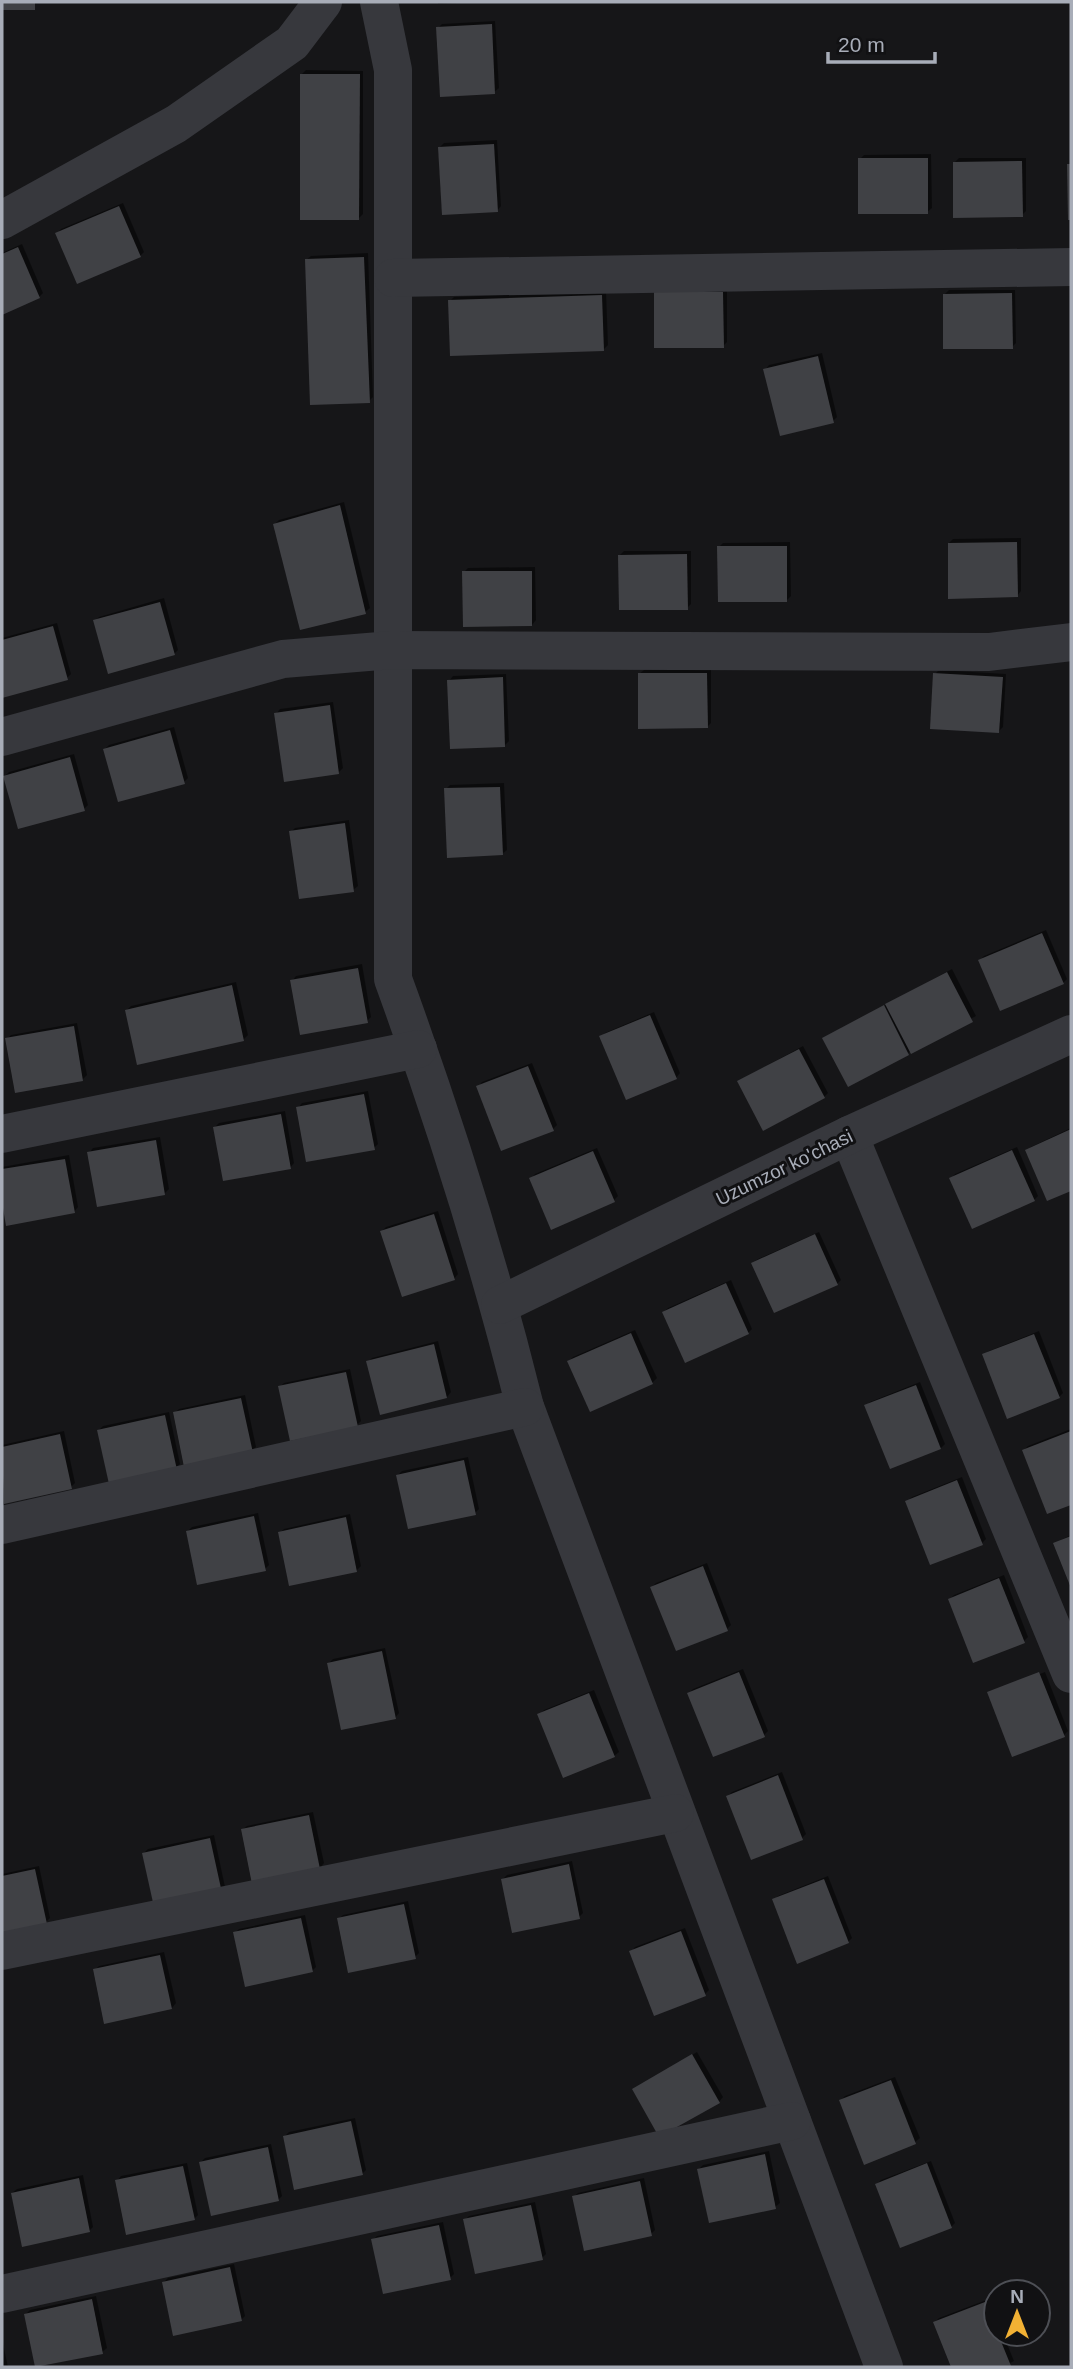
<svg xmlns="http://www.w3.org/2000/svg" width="1073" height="2369" font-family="Arial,sans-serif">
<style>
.shadow{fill:#0007}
.building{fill:#404145}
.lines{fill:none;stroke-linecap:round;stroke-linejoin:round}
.street{stroke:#37383d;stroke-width:38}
.labels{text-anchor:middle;stroke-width:6;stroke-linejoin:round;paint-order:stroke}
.street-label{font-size:19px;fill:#a8adb8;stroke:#111113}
</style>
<rect width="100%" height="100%" fill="#161618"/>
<g class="shadow">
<polygon points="438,2 482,2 438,4"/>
<polygon points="495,21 499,88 494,92 438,28 442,24"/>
<polygon points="306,70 363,71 363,214 359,218 302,74"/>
<polygon points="497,140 501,206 497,211 440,147 444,143"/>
<polygon points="931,154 932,208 927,212 860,159 864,155"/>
<polygon points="959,158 1026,158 1026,211 1022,215 954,163"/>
<polygon points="123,203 144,252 140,256 57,234 61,229"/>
<polygon points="22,244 43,293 39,297 2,313 2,253"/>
<polygon points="368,253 373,397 369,401 306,260 311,256"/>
<polygon points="727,288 727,342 723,346 656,293"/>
<polygon points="949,290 1015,290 1016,343 1012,347 945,294"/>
<polygon points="606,291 608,345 604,349 450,301 454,297"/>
<polygon points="822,353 837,417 833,421 765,370 769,365"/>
<polygon points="344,502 370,608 365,612 275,524 279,520"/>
<polygon points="1021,538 1021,591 1017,596 949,543 953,539"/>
<polygon points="790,542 791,596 787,600 719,547 723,543"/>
<polygon points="624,551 691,551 691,604 687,608 620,555"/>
<polygon points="535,567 536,620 532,625 464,572 468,568"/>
<polygon points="164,598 178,650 174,654 95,621 99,617"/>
<polygon points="57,623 71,674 67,678 2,696 2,638"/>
<polygon points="711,669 711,723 707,727 639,674 644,670"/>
<polygon points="939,670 1006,674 1003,727 999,731 935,674"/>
<polygon points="506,674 509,741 505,745 449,681 453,676"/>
<polygon points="333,702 343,768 339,772 276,714 280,709"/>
<polygon points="174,727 188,778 184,782 105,749 109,745"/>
<polygon points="74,754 88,805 84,809 5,776 9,772"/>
<polygon points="504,783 507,850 502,854 446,789 450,785"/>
<polygon points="349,820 358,886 353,890 291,832 295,828"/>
<polygon points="1046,930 1067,979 1063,983 980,960 984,956"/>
<polygon points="362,964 371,1017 367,1021 292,981 296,976"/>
<polygon points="952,969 976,1016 849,1085 824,1038"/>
<polygon points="236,982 248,1035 243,1040 127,1010 131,1006"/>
<polygon points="654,1012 680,1073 676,1078 601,1037 605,1033"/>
<polygon points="77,1023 87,1075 83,1079 7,1039 11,1035"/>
<polygon points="803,1046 828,1093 824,1097 744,1078"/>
<polygon points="532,1063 557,1125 553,1129 478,1087 482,1082"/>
<polygon points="368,1091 378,1144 374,1148 298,1108 302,1103"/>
<polygon points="285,1111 294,1163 290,1168 215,1127 219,1123"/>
<polygon points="1071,1128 1071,1189 1048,1199 1027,1151 1031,1147"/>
<polygon points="160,1137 169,1189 165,1193 89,1153 93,1148"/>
<polygon points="1017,1147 1038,1196 1034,1200 951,1179 955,1174"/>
<polygon points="597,1148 618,1196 614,1200 531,1179 535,1174"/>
<polygon points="69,1155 78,1207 74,1212 7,1224 2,1192 2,1167"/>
<polygon points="438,1211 458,1274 454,1279 382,1231 386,1227"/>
<polygon points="819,1232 841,1280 837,1284 753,1263 758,1259"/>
<polygon points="731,1280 752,1329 748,1333 664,1312 668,1308"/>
<polygon points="635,1330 657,1378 652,1383 591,1410 569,1361 573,1357"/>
<polygon points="1039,1331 1063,1393 1059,1397 984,1355 989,1351"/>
<polygon points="438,1341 451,1392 447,1397 368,1362 372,1358"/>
<polygon points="350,1369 361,1421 357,1425 280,1387 284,1383"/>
<polygon points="920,1382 945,1444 941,1448 891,1467 866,1406 870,1402"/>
<polygon points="245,1395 256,1447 252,1451 175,1413 179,1409"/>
<polygon points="169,1412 180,1464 176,1468 99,1430 103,1426"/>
<polygon points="1071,1429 1071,1503 1048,1512 1024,1450 1028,1446"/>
<polygon points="64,1431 75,1483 71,1487 5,1502 2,1486 2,1445"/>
<polygon points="468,1457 479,1509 475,1513 398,1475 402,1471"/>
<polygon points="962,1477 986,1539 982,1543 907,1501 912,1497"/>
<polygon points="258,1513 269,1565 265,1569 188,1531 192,1527"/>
<polygon points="350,1514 361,1566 357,1570 280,1533 284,1529"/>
<polygon points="1071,1535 1071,1584 1055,1543"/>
<polygon points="707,1563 731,1625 727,1629 652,1587 656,1583"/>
<polygon points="1004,1575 1028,1637 1024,1641 950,1599 954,1595"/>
<polygon points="385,1648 399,1713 395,1718 329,1663 333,1659"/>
<polygon points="743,1669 768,1731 764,1735 689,1693 693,1689"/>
<polygon points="1045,1672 1068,1731 1064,1735 991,1693"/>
<polygon points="594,1690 619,1752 614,1756 540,1714 544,1710"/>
<polygon points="782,1772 806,1834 802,1838 752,1857 728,1796 732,1792"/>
<polygon points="313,1812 324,1863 320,1868 242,1830 247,1826"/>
<polygon points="214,1835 225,1887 221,1891 144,1853 148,1849"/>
<polygon points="572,1861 583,1913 579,1917 503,1879 507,1875"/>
<polygon points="39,1866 50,1918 46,1922 2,1932 2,1874"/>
<polygon points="828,1876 852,1938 848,1942 774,1900 778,1896"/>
<polygon points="408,1901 419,1953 415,1957 339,1919 343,1915"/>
<polygon points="305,1915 316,1967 312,1971 235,1933 239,1929"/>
<polygon points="685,1928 709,1990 705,1994 655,2013 631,1952 635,1947"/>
<polygon points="164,1952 176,2003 172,2008 95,1970 99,1966"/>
<polygon points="697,2052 723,2097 719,2102 634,2089"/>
<polygon points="895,2077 920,2138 915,2142 865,2162 841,2100 845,2096"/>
<polygon points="355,2118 366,2170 362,2174 285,2136 289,2132"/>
<polygon points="271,2144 282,2196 278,2200 201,2162 205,2158"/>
<polygon points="769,2151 780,2203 775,2207 699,2169 703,2165"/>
<polygon points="931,2161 955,2223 951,2227 877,2184 881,2180"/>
<polygon points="187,2163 198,2215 194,2219 117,2181 121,2176"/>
<polygon points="83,2175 93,2227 89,2231 12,2193 17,2189"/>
<polygon points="644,2178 655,2230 651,2234 574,2197 578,2193"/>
<polygon points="535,2202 546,2254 542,2258 465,2220 469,2216"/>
<polygon points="443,2222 454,2274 450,2278 373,2240 377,2236"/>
<polygon points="234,2264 245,2316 241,2320 164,2282 168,2278"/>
<polygon points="96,2296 107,2348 102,2352 26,2314 30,2310"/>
<polygon points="989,2299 996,2316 996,2334 1003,2334 1014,2361 1003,2367 953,2367 935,2322 939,2318"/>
<polygon points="2,2339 8,2367 2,2367"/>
</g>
<g class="building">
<rect x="2" y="2" width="33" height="8"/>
<polygon points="492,24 495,94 440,97 436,27"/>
<polygon points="300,74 360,74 359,220 300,220"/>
<polygon points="494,144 498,212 442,215 438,147"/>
<rect x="858" y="158" width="70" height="56"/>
<polygon points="1022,161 1023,217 953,218 953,162"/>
<polygon points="1067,164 1071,164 1071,220 1068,220"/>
<polygon points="119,206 141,257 77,284 55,233"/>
<polygon points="18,247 40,298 2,315 2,254"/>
<polygon points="364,257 370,403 310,405 305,259"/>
<polygon points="654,292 723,292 724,348 654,348"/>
<polygon points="1012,293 1013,349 943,349 943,294"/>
<polygon points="602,295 604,351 450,356 448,300"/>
<polygon points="818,356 834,423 780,436 763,369"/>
<polygon points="340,505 366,614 300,630 273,524"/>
<polygon points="1017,542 1018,597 948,599 948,543"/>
<polygon points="717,546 787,546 787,602 718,602"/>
<polygon points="687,554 688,610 619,610 618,555"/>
<polygon points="462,571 532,571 532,626 463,627"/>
<polygon points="160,602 175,655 108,674 93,620"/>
<polygon points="53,626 68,680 2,698 2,640"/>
<polygon points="638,673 707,673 708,728 638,729"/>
<polygon points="933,673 1003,677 999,733 930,729"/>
<polygon points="503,677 505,747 450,749 447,680"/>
<polygon points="330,705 339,774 284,782 274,713"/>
<polygon points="170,730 185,784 118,802 103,749"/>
<polygon points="70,757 85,811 18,829 3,776"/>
<polygon points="500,787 503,855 447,858 444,788"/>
<polygon points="345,823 354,892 299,899 289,831"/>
<polygon points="1042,933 1064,984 1000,1011 978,960"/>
<polygon points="358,968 368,1023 300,1035 290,980"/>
<polygon points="947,972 973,1022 911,1054 885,1004"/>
<polygon points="232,985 244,1041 137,1065 125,1010"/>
<polygon points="884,1005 909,1055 848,1087 822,1038"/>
<polygon points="650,1015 677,1079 626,1100 599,1036"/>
<polygon points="74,1026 83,1081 15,1093 5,1038"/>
<polygon points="799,1049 825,1098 763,1131 737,1081"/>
<polygon points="528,1066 554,1131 501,1151 476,1086"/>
<polygon points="364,1094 375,1150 306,1162 296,1107"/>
<polygon points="281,1114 291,1169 223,1181 213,1127"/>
<polygon points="1071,1129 1071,1191 1047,1201 1025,1150"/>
<polygon points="156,1140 165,1195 97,1207 87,1152"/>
<polygon points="1012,1150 1035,1201 972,1229 949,1178"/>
<polygon points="593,1151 615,1202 551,1230 529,1178"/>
<polygon points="65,1159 75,1213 6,1226 2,1202 2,1169"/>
<polygon points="434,1214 455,1280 402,1297 380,1231"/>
<polygon points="815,1234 838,1285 774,1313 751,1263"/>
<polygon points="726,1283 749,1334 685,1363 662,1312"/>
<polygon points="631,1333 653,1384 590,1412 567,1361"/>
<polygon points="1034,1334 1060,1398 1007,1419 982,1354"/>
<polygon points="434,1344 447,1398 380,1415 366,1361"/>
<polygon points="346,1372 358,1427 290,1441 278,1386"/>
<polygon points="916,1385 941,1449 890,1469 864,1405"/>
<polygon points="241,1398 253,1453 184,1467 173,1412"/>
<polygon points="165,1415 177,1470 109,1484 97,1430"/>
<polygon points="1071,1431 1071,1505 1047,1514 1022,1450"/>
<polygon points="60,1434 72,1489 4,1504 2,1447"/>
<polygon points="464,1460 476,1515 408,1529 396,1475"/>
<polygon points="957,1480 983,1545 930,1565 905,1501"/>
<polygon points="254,1516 266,1571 197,1585 186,1531"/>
<polygon points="346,1517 357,1572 289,1586 278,1532"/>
<polygon points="1071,1536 1071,1588 1053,1543"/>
<polygon points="703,1566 728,1631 676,1651 650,1587"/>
<polygon points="999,1578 1025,1643 973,1663 948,1599"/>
<polygon points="382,1651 396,1719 341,1730 327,1663"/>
<polygon points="739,1672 765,1737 713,1757 687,1693"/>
<polygon points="1039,1672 1065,1737 1012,1757 987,1692"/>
<polygon points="589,1693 615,1757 563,1778 537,1714"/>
<polygon points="778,1775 803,1840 751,1860 726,1796"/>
<polygon points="309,1815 320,1869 252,1884 241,1829"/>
<polygon points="210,1838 222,1893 154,1907 142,1853"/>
<polygon points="569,1864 580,1919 512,1933 501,1879"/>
<polygon points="35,1869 47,1924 2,1934 2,1876"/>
<polygon points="824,1879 849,1943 797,1964 772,1899"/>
<polygon points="404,1904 416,1959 348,1973 337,1918"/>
<polygon points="301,1918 313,1972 245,1987 233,1932"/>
<polygon points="681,1931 706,1996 654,2016 629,1951"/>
<polygon points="160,1955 172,2009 104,2024 93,1969"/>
<polygon points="692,2054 720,2103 659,2137 632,2089"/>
<polygon points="891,2080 916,2144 864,2165 839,2100"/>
<polygon points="351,2121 363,2175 294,2190 283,2136"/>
<polygon points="268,2147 279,2201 211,2216 199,2162"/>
<polygon points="765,2154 776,2209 709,2223 697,2169"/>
<polygon points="927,2163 952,2228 900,2248 875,2184"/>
<polygon points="183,2166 195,2220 126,2235 115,2180"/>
<polygon points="79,2178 90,2232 22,2247 11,2193"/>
<polygon points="640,2181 652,2236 584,2251 572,2196"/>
<polygon points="531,2205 543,2260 475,2274 463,2219"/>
<polygon points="439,2225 451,2280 383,2294 371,2239"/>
<polygon points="230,2267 242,2321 173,2336 162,2282"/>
<polygon points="92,2299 103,2354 35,2367 24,2314"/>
<polygon points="985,2302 1011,2366 951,2367 933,2322"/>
</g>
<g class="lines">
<g class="street">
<path d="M 379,2 L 393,70 L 393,979 C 444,1119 489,1262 525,1407 L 884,2367"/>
<polyline points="2,220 176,124 292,43 323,2"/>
<polyline points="393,278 1071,267"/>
<polyline points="2,737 283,659 392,650 989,652 1071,642"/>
<polyline points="2,1134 418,1049"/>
<polyline points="849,1135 1071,1674"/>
<polyline points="500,1305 849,1135 1071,1034"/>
<polyline points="2,1525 525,1407"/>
<polyline points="2,1951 675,1813"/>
<polyline points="2,2294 792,2121"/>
</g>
</g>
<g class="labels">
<g class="street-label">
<text transform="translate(784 1167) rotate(-26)" y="7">Uzumzor ko'chasi</text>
</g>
</g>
<rect width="1073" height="2369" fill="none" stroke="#a8adb8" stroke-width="7"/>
<g transform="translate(1017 2313)"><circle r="33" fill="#111113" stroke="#4d4f55" stroke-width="2"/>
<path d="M0-5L12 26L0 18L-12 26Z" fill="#f2b134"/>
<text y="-10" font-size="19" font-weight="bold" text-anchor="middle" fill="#a8adb8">N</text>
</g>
<path d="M828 52v10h107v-10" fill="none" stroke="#a8adb8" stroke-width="3.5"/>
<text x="838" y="52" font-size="21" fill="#a8adb8" stroke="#111113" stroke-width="5" paint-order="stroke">20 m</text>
</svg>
